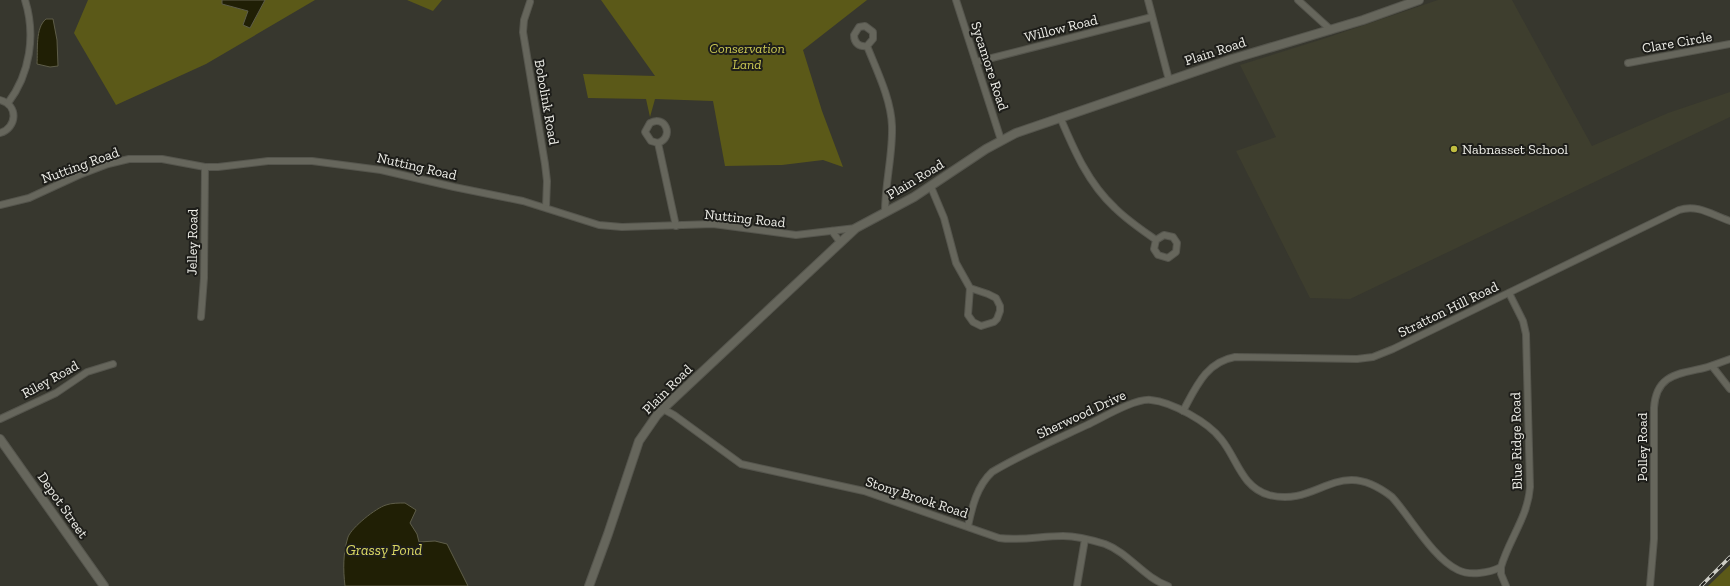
<svg xmlns="http://www.w3.org/2000/svg" width="1730" height="586" font-family="'Zilla Slab',serif">
<style>
.built{fill:#3e3e2e}
.green{fill:#5b5918}
.water{fill:#201f05;stroke:#5e5d49}
.lines{fill:none;stroke-linecap:round;stroke-linejoin:round}
.minor-casing{stroke:#55554d;stroke-width:8}
.secondary-casing{stroke:#55554d;stroke-width:10}
.minor{stroke:#66665c;stroke-width:6}
.secondary{stroke:#66665c;stroke-width:8}
.rail-casing{stroke:#cecec7;stroke-width:3.5}
.rail{stroke:#1e1e1a;stroke-width:2;stroke-dasharray:6;stroke-linecap:butt}
.poi-dot{fill:#c1be40;stroke:#1e1e1a;stroke-width:1.5}
.labels{text-anchor:middle;stroke-width:4;stroke-linejoin:round;paint-order:stroke}
.street-label{font-size:14px;fill:#efefe9;stroke:#1e1e1a}
.park-label{font-size:14px;font-style:italic;fill:#cbc853;stroke:#1e1e1a}
.poi-label{font-size:14px;fill:#efefe9;stroke:#1e1e1a;text-anchor:start}
.water-label{font-size:15px;font-style:italic;fill:#dad763;stroke:#1e1e1a}
</style>
<rect width="100%" height="100%" fill="#37372e"/>
<polygon class="built" points="1438,0 1512,0 1592,146 1668,113 1730,92 1730,117 1350,299 1310,298 1236,151 1276,137 1240,65 1323,39"/>
<g class="green">
<polygon points="88,0 222,0 222,4 248,11 250,28 265,0 315,0 206,64 116,105 74,33"/>
<polygon points="407,0 442,0 433,11"/>
<polygon points="601,0 867,0 803,50 822,111 843,167 823,160 782,165 725,166 713,101 655,99 650,117 646,99 588,98 583,74 655,76"/>
<polygon points="1730,565 1730,586 1708,586"/>
</g>
<g class="water">
<polygon points="222,0 265,0 250,28 243,25 248,11 222,4"/>
<path d="M 46,19 L 53,19 L 57,40 L 58,66 L 50,67 L 37,64 C 38,50 35,28 46,19 Z"/>
<path d="M 405,503 L 416,510 L 410,523 L 417,534 L 419,542 L 435,541 L 447,544 L 468,586 L 345,586 C 343,569 343,553 348,537 C 352,527 376,508 386,505 C 391,503 399,503 405,503 Z"/>
</g>
<g class="lines">
<defs>
<g id="minor">
<polyline points="956,0 1001,140"/>
<polyline points="1148,0 1169,80"/>
<polyline points="1298,0 1331,30"/>
<polyline points="530,2 524,20 523,32 545,164 547,181 546,207"/>
<path d="M 867,46 C 859,47 854,43 854,35 L 859,27 L 865,26 L 873,32 L 873,39 L 867,46 C 877,71 891,99 892,126 C 893,154 885,183 885,212"/>
<polyline points="976,62 1152,17"/>
<polyline points="1628,63 1730,44"/>
<path d="M 0,100 C 19,105 17,128 0,133"/>
<path d="M 8,103 C 30,74 36,35 25,0"/>
<path d="M 1060,117 C 1074,150 1088,183 1115,208 C 1127,220 1142,230 1156,240 L 1154,249 L 1158,255 L 1168,258 L 1176,252 L 1177,243 L 1173,237 L 1164,235 L 1156,240"/>
<path d="M 658,143 L 651,141 L 645,132 L 650,123 C 665,114 675,137 658,143 L 676,226"/>
<polyline points="931,187 944,218 956,263 970,288 968,315 973,322 981,326 994,322 997,319 1000,311 1000,306 996,298 988,294 970,288"/>
<polyline points="0,205 29,198 79,175 108,164 129,159 162,159 205,167 218,167 268,161 312,161 381,170 454,187 523,201 599,225 622,227 713,224 796,235 856,228"/>
<polyline points="832,231 840,242"/>
<polyline points="201,317 204,278 205,167"/>
<polyline points="1712,366 1730,389"/>
<path d="M 663,409 L 674,415 L 741,464 L 864,491 L 999,538 C 1021,541 1041,536 1063,536 C 1077,536 1092,540 1105,544 C 1129,553 1143,577 1168,586"/>
<path d="M 1183,411 C 1196,387 1206,362 1235,357 L 1357,359 L 1373,357 L 1393,349 L 1679,210 C 1698,204 1712,215 1730,221"/>
<polyline points="0,419 56,393 87,372 113,364"/>
<path d="M 968,526 C 972,507 977,486 992,472 C 1022,454 1055,440 1087,425 C 1102,418 1135,398 1151,400 C 1172,402 1208,422 1221,439 C 1237,458 1241,487 1269,495 C 1319,508 1337,454 1392,497 C 1411,518 1433,558 1458,570 C 1470,576 1489,573 1501,567"/>
<polyline points="1077,586 1085,539"/>
<path d="M 1506,586 L 1501,574 L 1501,567 C 1509,539 1528,517 1530,487 L 1526,334 L 1523,321 L 1509,293"/>
<path d="M 1650,586 L 1654,539 L 1654,408 C 1656,375 1677,374 1704,368 C 1713,366 1721,362 1730,359"/>
</g>
<g id="secondary">
<polyline points="0,439 104,586"/>
<polyline points="589,586 608,534 639,441 657,415 669,403 856,228 914,197 986,149 1016,133 1232,59 1363,20 1419,0"/>
</g>
</defs>
<use href="#minor" class="minor-casing"/>
<use href="#secondary" class="secondary-casing"/>
<use href="#minor" class="minor"/>
<use href="#secondary" class="secondary"/>
<defs>
<polyline id="rail" points="1701,586 1730,557"/>
</defs>
<use href="#rail" class="rail-casing"/>
<use href="#rail" class="rail"/>
</g>
<circle class="poi-dot" cx="1454" cy="149" r="4"/>
<g class="labels">
<g class="street-label">
<text transform="translate(1061 28) rotate(-14)" y="5">Willow Road</text>
<text transform="translate(1677 42) rotate(-10)" y="5">Clare Circle</text>
<text transform="translate(1215 51) rotate(-18)" y="5">Plain Road</text>
<text transform="translate(990 66) rotate(72)" y="5">Sycamore Road</text>
<text transform="translate(547 102) rotate(80)" y="5">Bobolink Road</text>
<text transform="translate(80 165) rotate(-20)" y="5">Nutting Road</text>
<text transform="translate(417 166) rotate(13)" y="5">Nutting Road</text>
<text transform="translate(915 179) rotate(-31)" y="5">Plain Road</text>
<text transform="translate(745 218) rotate(6)" y="5">Nutting Road</text>
<text transform="translate(192 242) rotate(-89)" y="5">Jelley Road</text>
<text transform="translate(1448 309) rotate(-26)" y="5">Stratton Hill Road</text>
<text transform="translate(50 379) rotate(-29)" y="5">Riley Road</text>
<text transform="translate(667 389) rotate(-45)" y="5">Plain Road</text>
<text transform="translate(1081 414) rotate(-25)" y="5">Sherwood Drive</text>
<text transform="translate(1516 441) rotate(-91)" y="5">Blue Ridge Road</text>
<text transform="translate(1642 447) rotate(-90)" y="5">Polley Road</text>
<text transform="translate(917 497) rotate(18)" y="5">Stony Brook Road</text>
<text transform="translate(63 505) rotate(55)" y="5">Depot Street</text>
</g>
<g class="park-label">
<text x="747" y="53">Conservation<tspan x="747" dy="16">Land</tspan></text>
</g>
<g class="poi-label">
<text x="1462" y="154">Nabnasset School</text>
</g>
<g class="water-label">
<text x="384" y="555">Grassy Pond</text>
</g>
</g>
</svg>
